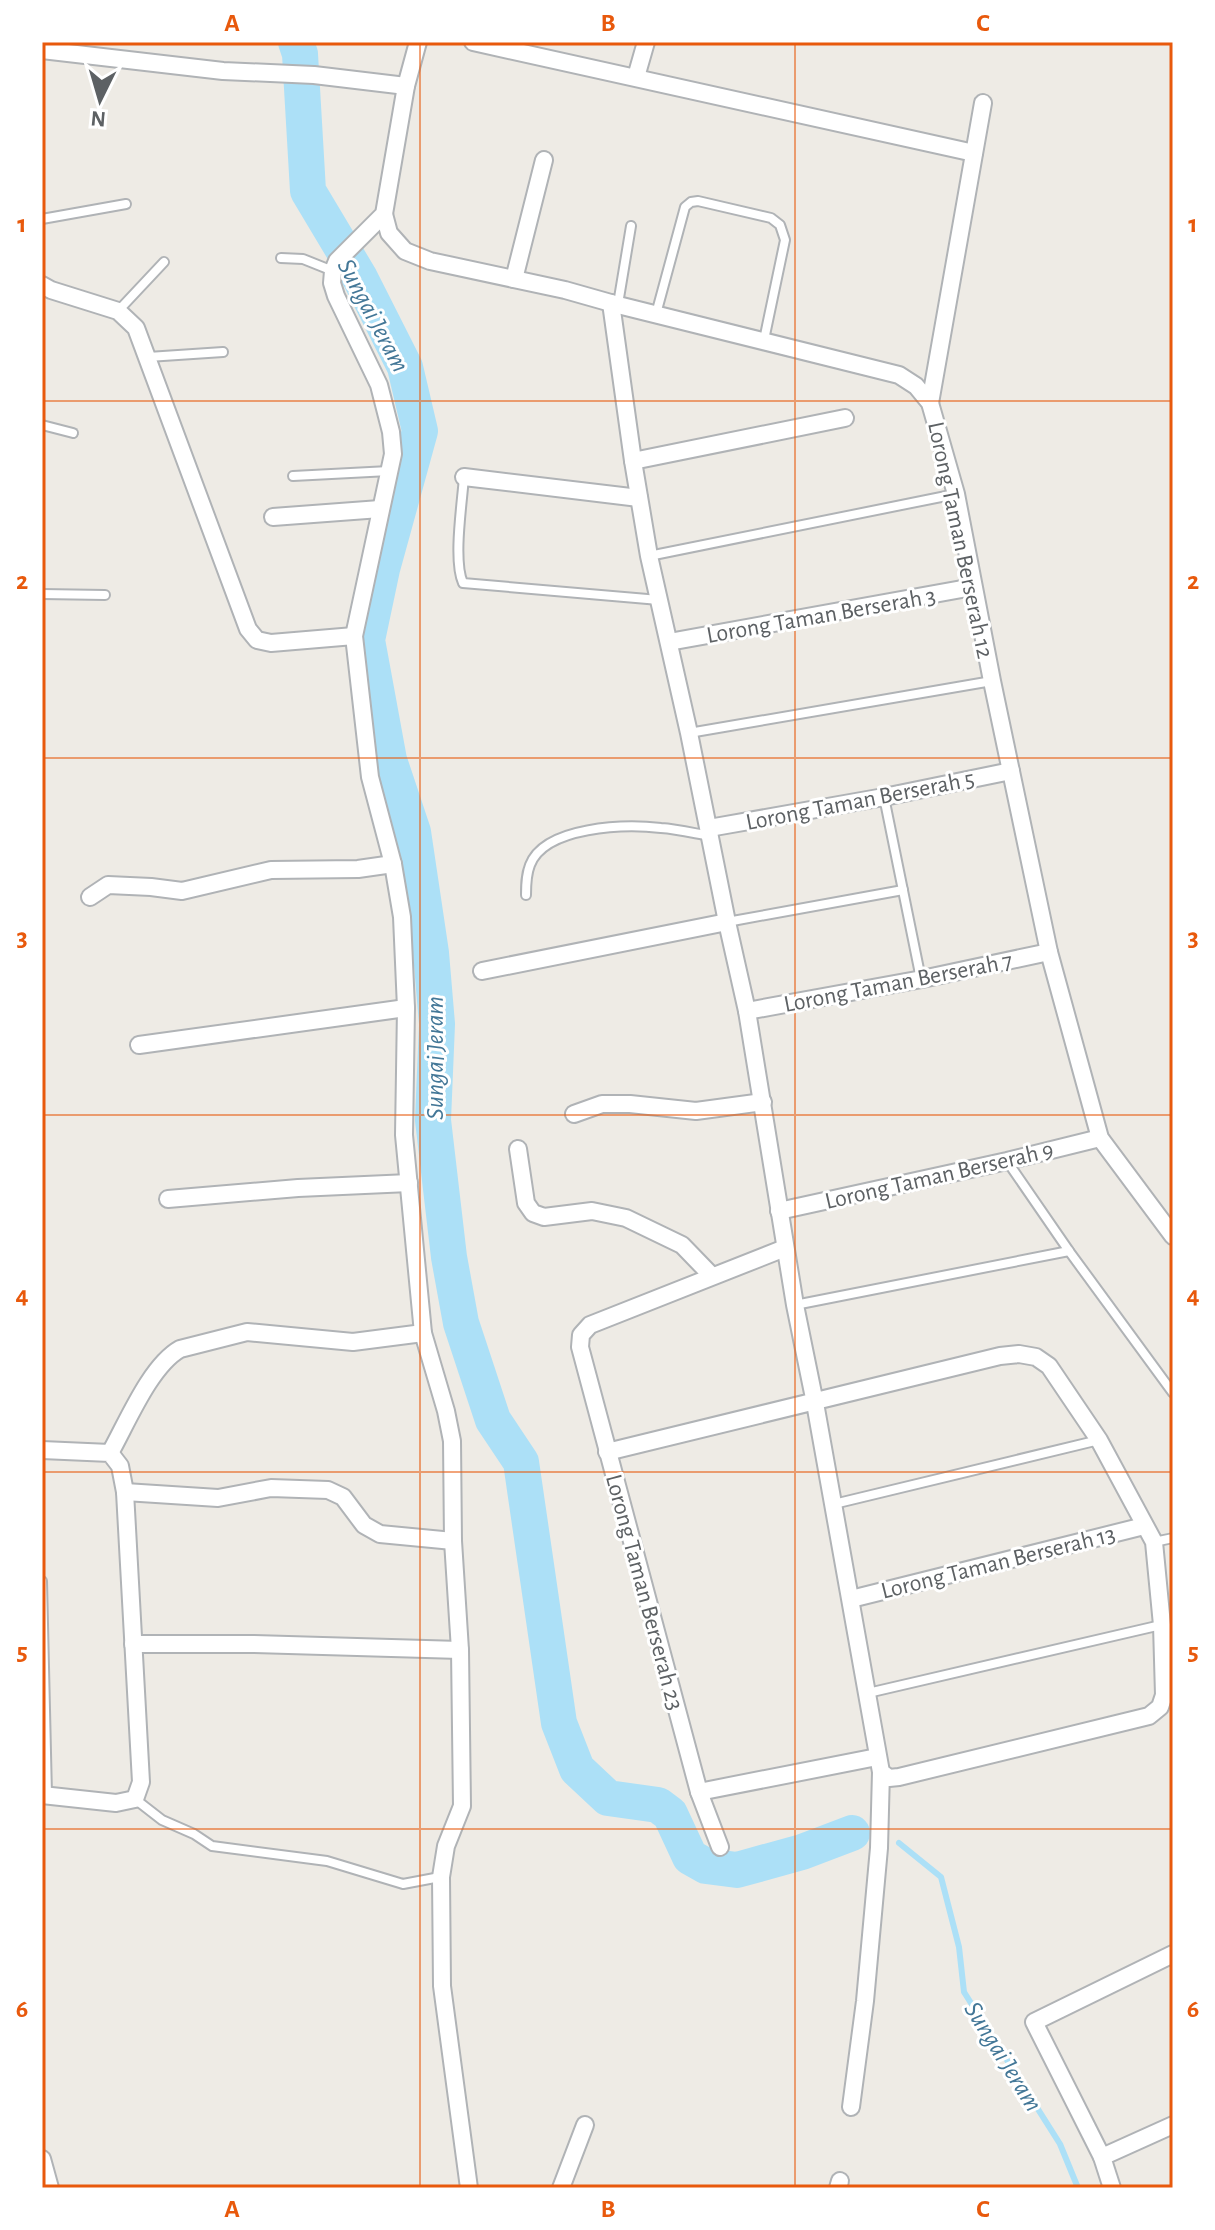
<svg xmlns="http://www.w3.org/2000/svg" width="1215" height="2230" font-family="'Alegreya Sans',sans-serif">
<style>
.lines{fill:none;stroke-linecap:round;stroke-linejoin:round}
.stream{stroke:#ace0f7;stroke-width:6}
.river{stroke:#ace0f7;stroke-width:36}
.lane-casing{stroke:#b0b3b6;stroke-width:12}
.street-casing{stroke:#b0b3b6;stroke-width:20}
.lane{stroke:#fff;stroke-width:8}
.street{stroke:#fff;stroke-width:16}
.grid{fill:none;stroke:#e8590c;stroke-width:2;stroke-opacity:0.55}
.labels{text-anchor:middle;stroke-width:6;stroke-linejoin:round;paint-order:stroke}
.street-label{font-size:24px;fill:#5d6164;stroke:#fff}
.water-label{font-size:26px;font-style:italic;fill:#437797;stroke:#fff}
.neatline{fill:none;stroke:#e8590c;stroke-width:3}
.grid-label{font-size:26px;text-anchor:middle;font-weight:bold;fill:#e8590c}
</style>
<rect width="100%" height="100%" fill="#eeebe5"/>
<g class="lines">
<polyline class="stream" points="899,1843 941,1877 959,1947 964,1992 1060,2144 1078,2188"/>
<polyline class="river" points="296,42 300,54 308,191 360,278 405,367 420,431 382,569 367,640 389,760 413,832 431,953 437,1024 433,1120 449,1257 461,1323 493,1420 521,1462 559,1723 577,1769 608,1798 658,1805 670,1814 690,1857 706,1866 737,1870 802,1852 852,1833"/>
<defs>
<g id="lane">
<polyline points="42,219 126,204"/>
<polyline points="281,258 303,259 333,271"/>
<polyline points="618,304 631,226"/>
<polyline points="118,311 164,262"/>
<polyline points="656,314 685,207 691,202 698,201 771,218 780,225 785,240 764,340"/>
<polyline points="148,357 223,352"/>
<polyline points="42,425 73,433"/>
<polyline points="293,476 389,471"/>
<path d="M 464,477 C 462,504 453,561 463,583 L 659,600"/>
<polyline points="649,556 956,494"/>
<polyline points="42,594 105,595"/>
<polyline points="689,733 992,681"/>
<polyline points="884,797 921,979"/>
<path d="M 526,895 C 526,885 526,875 530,865 C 545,826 625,824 661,828 C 677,829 693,833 710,836"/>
<polyline points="727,922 903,890"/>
<polyline points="1007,1161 1069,1251 1173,1393"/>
<polyline points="795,1305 1069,1251"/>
<polyline points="834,1504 1099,1440"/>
<polyline points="1154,1542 1173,1538"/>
<polyline points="42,1581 47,1795"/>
<polyline points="868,1693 1161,1625"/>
<polyline points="135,1799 162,1820 194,1834 212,1846 327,1861 403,1884 440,1877"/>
</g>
<g id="street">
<polyline points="418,42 406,86 384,214 337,261 333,271 332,283 336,296 379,385 391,432 393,454 354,636 370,777 393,864 402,917 406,1008 404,1135 423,1333 446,1411 452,1441 453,1541 460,1650 462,1806 446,1846 441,1877 442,1986 469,2188"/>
<polyline points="473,42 974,153"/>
<polyline points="42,50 223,71 314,75 406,86"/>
<polyline points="636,77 646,42"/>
<polyline points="384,214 389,233 405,251 430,261 565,290 618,305 899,375 916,386 930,403 956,494 992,681 1049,952 1100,1138 1173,1236"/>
<polyline points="514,279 544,160"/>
<polyline points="42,285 51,290 118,311 136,328 248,629 257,640 271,643 354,636"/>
<polyline points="930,403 983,103"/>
<polyline points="633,461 845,418"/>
<polyline points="464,477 639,498"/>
<polyline points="273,517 380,509"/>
<polyline points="669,642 973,587"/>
<polyline points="709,828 884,797 1011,771"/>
<polyline points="90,897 108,885 151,887 182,891 271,870 358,869 393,864"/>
<polyline points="482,971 727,922"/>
<polyline points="747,1011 922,979 1049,952"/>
<polyline points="139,1045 406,1008"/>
<polyline points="574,1114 602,1104 630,1104 696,1111 763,1102"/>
<polyline points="518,1149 526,1203 533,1213 544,1217 592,1211 626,1218 682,1245 712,1276"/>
<polyline points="168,1199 298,1188 409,1183"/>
<polyline points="779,1211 1007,1161 1100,1138"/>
<polyline points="42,1450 110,1453 120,1466 125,1492 141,1782 135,1799 116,1803 42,1795"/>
<polyline points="607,1452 1000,1356 1019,1354 1036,1357 1049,1366 1099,1440 1154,1542 1162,1625 1164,1695 1160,1707 1149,1716 899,1777 889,1778 881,1772 815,1403 795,1305 747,1011 727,922 689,733 649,556 633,461 611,303"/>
<path d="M 110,1453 C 127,1423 150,1366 180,1349 L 247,1332 L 353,1342 L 423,1333"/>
<polyline points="125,1492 218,1498 271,1488 328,1490 343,1497 364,1525 380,1534 453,1541"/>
<polyline points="851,1599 1144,1526"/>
<polyline points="133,1644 254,1644 460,1650"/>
<polyline points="699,1792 877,1757"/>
<polyline points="720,1847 699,1792 580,1347 581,1335 590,1325 785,1248"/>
<polyline points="1173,1954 1034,2022 1102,2157 1173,2125"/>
<polyline points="851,2107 865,2001 879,1848 881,1772"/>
<polyline points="1102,2157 1112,2188"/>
<polyline points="42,2159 50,2188"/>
<polyline points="561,2188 585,2125"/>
<polyline points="838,2188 840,2181"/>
</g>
</defs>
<use href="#lane" class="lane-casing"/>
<use href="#street" class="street-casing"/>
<use href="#lane" class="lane"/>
<use href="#street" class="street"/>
</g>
<path class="grid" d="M 420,42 L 420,2188M 795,42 L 795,2188M 42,401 L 1173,401M 42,758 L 1173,758M 42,1115 L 1173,1115M 42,1472 L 1173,1472M 42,1829 L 1173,1829"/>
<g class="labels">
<g class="street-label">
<text transform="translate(961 540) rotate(78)" y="8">Lorong Taman Berserah 12</text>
<text transform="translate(821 615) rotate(-10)" y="8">Lorong Taman Berserah 3</text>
<text transform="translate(860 800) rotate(-11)" y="8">Lorong Taman Berserah 5</text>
<text transform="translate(898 982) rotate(-11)" y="8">Lorong Taman Berserah 7</text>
<text transform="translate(939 1175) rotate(-13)" y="8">Lorong Taman Berserah 9</text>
<text transform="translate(998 1562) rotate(-14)" y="8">Lorong Taman Berserah 13</text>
<text transform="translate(645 1592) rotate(75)" y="8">Lorong Taman Berserah 23</text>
</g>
<g class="water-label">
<text transform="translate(374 315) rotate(62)" y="9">Sungai Jeram</text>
<text transform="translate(434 1058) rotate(-90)" y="9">Sungai Jeram</text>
<text transform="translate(1004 2056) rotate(58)" y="9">Sungai Jeram</text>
</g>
</g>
<rect width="1215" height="2230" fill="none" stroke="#ffffff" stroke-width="88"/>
<g transform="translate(100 100) rotate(185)" stroke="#ffffff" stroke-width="6" paint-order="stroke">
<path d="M0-6L14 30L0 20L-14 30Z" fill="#5d6164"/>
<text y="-12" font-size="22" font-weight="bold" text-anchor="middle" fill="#5d6164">N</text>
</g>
<rect x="44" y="44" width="1127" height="2142" class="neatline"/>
<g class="grid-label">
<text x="232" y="31">A</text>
<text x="608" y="31">B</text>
<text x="983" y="31">C</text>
<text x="22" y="232">1</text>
<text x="1193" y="232">1</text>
<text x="22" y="589">2</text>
<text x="1193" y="589">2</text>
<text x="22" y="946">3</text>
<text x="1193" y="946">3</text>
<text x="22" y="1303">4</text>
<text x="1193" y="1303">4</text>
<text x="22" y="1660">5</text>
<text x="1193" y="1660">5</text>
<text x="22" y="2017">6</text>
<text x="1193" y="2017">6</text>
<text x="232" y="2217">A</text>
<text x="608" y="2217">B</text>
<text x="983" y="2217">C</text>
</g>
</svg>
